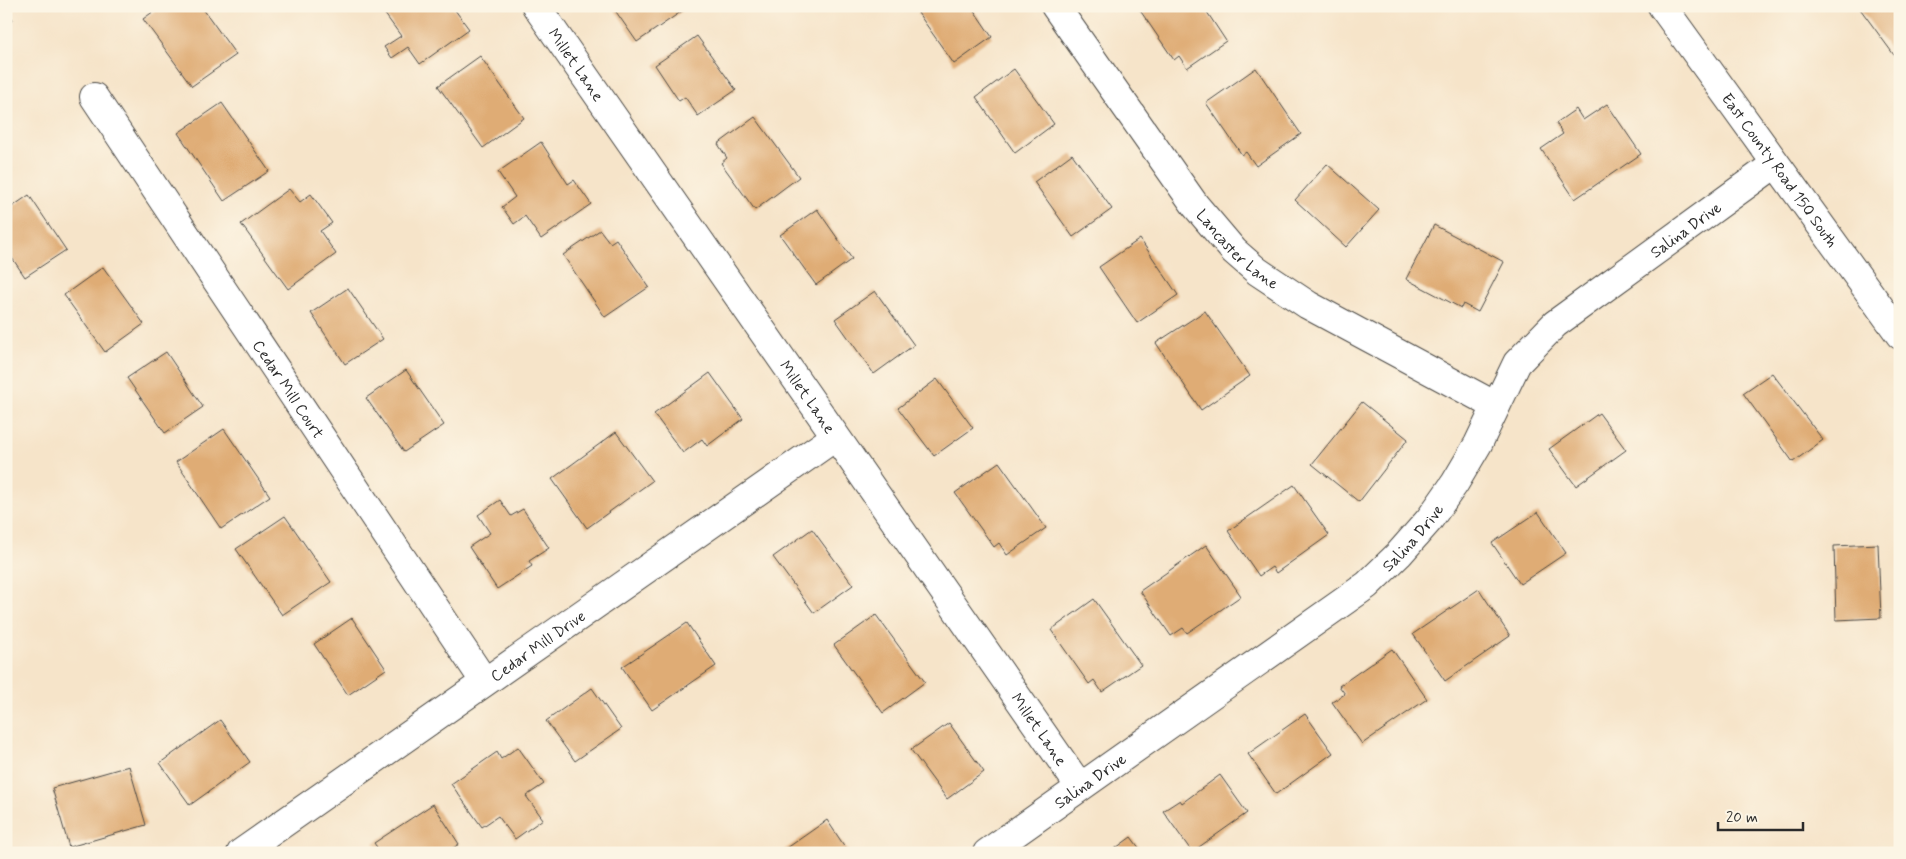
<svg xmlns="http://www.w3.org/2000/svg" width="1906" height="859" font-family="Mynerve,sans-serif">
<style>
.building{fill:#dfac75}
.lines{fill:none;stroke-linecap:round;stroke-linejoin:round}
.minor-casing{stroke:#494743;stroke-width:30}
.tertiary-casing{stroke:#494743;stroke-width:30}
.minor{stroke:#fff;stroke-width:28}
.tertiary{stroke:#fff;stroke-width:28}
.labels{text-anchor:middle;stroke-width:4;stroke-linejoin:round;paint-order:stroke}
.street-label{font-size:16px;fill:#2b2b2b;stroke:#fcf5e5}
</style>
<rect width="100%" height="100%" fill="#fcf5e5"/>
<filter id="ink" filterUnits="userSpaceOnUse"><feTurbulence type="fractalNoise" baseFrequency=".02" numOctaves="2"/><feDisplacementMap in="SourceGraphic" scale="10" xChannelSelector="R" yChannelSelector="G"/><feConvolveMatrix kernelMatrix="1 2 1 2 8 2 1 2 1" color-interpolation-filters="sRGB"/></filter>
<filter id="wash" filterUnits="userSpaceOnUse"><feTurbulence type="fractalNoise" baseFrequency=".0096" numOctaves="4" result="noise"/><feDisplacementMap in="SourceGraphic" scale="20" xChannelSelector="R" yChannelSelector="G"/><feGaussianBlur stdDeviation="1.12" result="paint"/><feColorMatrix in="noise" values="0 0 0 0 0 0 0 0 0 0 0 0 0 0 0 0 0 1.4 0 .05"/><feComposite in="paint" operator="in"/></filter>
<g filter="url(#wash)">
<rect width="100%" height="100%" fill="#f6e4c9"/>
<g id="blocks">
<g class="building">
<polygon points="161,6 201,6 236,55 192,86 143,19"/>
<polygon points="379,6 452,6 469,29 420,64 408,47 392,58 384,47 401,36"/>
<polygon points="612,6 687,6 688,7 637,42"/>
<polygon points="928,6 971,6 992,37 954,64 918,13"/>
<polygon points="1137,6 1203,6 1226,41 1187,68 1179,56 1174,60"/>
<polygon points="1858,6 1900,6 1900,51 1894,55"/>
<polygon points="6,14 13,19 6,27"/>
<polygon points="697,36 736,90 698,116 685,97 679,101 655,65"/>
<polygon points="480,56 524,118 483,148 438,86"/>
<polygon points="1256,68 1301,134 1256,166 1246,152 1242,155 1206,103"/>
<polygon points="1014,69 1054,124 1015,153 976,97"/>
<polygon points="222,103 269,171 224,201 178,133"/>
<polygon points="1607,104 1641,154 1575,199 1541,149 1563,134 1556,123 1576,109 1583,120"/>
<polygon points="755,117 799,177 755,210 721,163 727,158 718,144"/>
<polygon points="541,142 568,184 574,180 591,204 541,239 525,216 514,224 502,207 515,197 498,172"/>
<polygon points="1072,154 1112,209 1073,237 1034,182"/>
<polygon points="1327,164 1379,210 1346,247 1295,200"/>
<polygon points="289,189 300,202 311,194 332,223 320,231 336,254 288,289 241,224"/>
<polygon points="29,195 66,250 25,277 6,249 6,211"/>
<polygon points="817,209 852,259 816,285 780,235"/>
<polygon points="1434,225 1504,262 1478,312 1463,304 1461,308 1406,279"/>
<polygon points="600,230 610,243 616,239 649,287 605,317 563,255"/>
<polygon points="1140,239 1178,295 1137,323 1099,267"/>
<polygon points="103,267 144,324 105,352 64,295"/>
<polygon points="348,288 383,339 345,364 311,313"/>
<polygon points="875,291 914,345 874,374 835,319"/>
<polygon points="1205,311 1250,376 1201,410 1156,343"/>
<polygon points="166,352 203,407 165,433 127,378"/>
<polygon points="406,370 444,425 404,452 366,398"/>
<polygon points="710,373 743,419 707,446 702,439 683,453 654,414"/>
<polygon points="1772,373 1823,440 1793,462 1743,393"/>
<polygon points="937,379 973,428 934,456 898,408"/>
<polygon points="1362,402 1408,439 1359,502 1312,464"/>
<polygon points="1599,413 1626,450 1576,486 1549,449"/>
<polygon points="224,429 270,496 221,529 176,462"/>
<polygon points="616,432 652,481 587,528 552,479"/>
<polygon points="999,462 1046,528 1007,555 999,543 994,547 955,493"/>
<polygon points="1294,485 1329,535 1276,573 1272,567 1259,576 1228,531"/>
<polygon points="500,500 511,516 523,509 549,548 529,561 532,566 497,589 469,547 490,533 478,515"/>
<polygon points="1538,512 1566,553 1520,584 1492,543"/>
<polygon points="285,516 331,582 282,615 236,549"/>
<polygon points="812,529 853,585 814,613 773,557"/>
<polygon points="1878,544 1881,618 1836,620 1834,546"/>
<polygon points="1206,545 1241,596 1187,633 1183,628 1171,636 1140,591"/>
<polygon points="1479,589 1510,636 1445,681 1413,634"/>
<polygon points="1094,599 1141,665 1102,692 1094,680 1089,684 1051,630"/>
<polygon points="876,615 925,682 883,713 834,645"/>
<polygon points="352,618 386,669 348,695 314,644"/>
<polygon points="687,623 716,666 652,710 622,667"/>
<polygon points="1392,649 1427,699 1362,744 1332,702 1345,694 1339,686"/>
<polygon points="592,688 621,729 575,761 546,721"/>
<polygon points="1305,714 1333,753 1276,794 1248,754"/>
<polygon points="220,720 250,762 190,805 160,763"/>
<polygon points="949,723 984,772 947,799 911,750"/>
<polygon points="518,747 544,784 526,796 543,819 515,839 498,816 482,827 451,784 497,752 501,759"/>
<polygon points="129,766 146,825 69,847 52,788"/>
<polygon points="1220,775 1247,813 1192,852 1163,811 1180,800 1182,803"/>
<polygon points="433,804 459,844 446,853 381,853 374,843"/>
<polygon points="827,820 849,853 780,853"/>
<polygon points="1131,837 1143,853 1109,853"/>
</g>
</g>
</g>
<g filter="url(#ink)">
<use href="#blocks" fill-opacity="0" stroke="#494743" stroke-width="1"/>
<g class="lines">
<defs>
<g id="minor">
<path id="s1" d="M 536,6 L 1080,787"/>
<path id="s2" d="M 1055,6 L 1195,205 L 1234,251 L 1257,271 L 1308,305 L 1496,406"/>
<path id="s3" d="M 94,97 L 484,681"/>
<path id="s4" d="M 241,853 L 835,437"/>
<path id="s5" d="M 987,853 L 1367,585 L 1399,554 L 1429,520 L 1455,483 L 1478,444 L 1517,363 L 1555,324 L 1775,164"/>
</g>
<g id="tertiary">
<path id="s6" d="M 1662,6 L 1900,335"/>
</g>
</defs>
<use href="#minor" class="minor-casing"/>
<use href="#tertiary" class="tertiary-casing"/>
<use href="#minor" class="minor"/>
<use href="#tertiary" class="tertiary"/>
</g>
</g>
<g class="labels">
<g class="street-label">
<text dy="6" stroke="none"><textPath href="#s1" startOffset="71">Millet Lane</textPath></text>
<text dy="6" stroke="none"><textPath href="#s6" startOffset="202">East County Road 150 South</textPath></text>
<text dy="6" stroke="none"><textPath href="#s5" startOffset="951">Salina Drive</textPath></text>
<text dy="6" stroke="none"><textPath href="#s2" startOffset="305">Lancaster Lane</textPath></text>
<text dy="6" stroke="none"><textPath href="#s3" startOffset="351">Cedar Mill Court</textPath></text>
<text dy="6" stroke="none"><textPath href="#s1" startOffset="476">Millet Lane</textPath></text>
<text dy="6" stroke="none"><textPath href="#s5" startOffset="531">Salina Drive</textPath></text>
<text dy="6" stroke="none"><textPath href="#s4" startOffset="362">Cedar Mill Drive</textPath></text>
<text dy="6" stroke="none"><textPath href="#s1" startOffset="881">Millet Lane</textPath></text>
<text dy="6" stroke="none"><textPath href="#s5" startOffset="126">Salina Drive</textPath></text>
</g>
</g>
<rect width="1906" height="859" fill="none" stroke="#fcf5e5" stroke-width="25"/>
<path d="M1718 822v8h85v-8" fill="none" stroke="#2b2b2b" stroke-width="2.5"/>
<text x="1726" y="822" font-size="15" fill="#2b2b2b" stroke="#fcf5e5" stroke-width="4" paint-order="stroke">20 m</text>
</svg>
